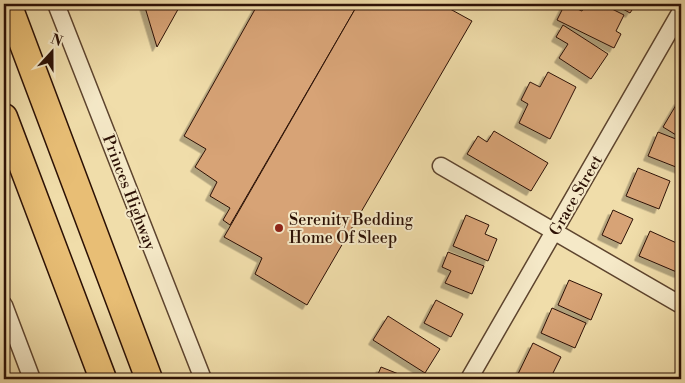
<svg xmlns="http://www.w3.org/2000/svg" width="685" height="383" font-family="'Libre Bodoni',serif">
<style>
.building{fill:#d7a376;stroke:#2c1105;filter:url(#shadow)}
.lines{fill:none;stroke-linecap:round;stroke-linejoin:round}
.minor-casing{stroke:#5d442e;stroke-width:19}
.trunk-casing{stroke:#2c1105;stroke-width:29}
.minor{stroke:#f5e9c8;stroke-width:16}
.trunk{stroke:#e8be75;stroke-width:26}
.poi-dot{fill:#8f2418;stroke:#f5e9c8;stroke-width:2}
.labels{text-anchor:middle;stroke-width:4;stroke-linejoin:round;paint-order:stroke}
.street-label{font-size:16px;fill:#2c1105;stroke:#f5e9c8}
.poi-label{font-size:16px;fill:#2c1105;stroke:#f5e9c8;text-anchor:start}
</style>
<defs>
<filter id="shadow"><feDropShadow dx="-4.5" dy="4.5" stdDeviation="0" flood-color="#0004"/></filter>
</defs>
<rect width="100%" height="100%" fill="#f0ddaa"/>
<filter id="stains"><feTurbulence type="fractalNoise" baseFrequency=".004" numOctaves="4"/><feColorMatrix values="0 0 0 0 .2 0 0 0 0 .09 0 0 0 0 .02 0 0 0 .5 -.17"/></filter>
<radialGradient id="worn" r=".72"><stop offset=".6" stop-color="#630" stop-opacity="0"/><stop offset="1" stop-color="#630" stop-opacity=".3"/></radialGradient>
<g class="building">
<polygon points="144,4 181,4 157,47"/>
<polygon points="258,4 358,4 230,225 223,220 230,208 210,196 217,182 195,167 206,149 184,136"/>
<polygon points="358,4 441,4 472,21 307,305 255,274 262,258 224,237"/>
<polygon points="565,4 582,11 586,4 602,4 624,15 616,31 621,34 614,48 557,20"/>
<polygon points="614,4 636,4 630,13"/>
<polygon points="563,25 608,54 591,79 559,58 568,44 556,37"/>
<polygon points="548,72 576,87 550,139 519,123 528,104 521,100 530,82 540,87"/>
<polygon points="679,100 681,102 681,138 663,127"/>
<polygon points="494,131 548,163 531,191 467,154 478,136 487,142"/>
<polygon points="658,132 681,141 681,169 648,156"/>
<polygon points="638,168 670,181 659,209 626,196"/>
<polygon points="613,210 633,219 621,244 602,235"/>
<polygon points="466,215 489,225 485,234 497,239 488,261 453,246"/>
<polygon points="650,231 681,245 681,267 679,273 639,256"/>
<polygon points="448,252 484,266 472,294 445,283 451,271 442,267"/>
<polygon points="569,280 602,294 591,320 558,305"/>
<polygon points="436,300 463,314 451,337 424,323"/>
<polygon points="552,308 586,323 575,348 541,333"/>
<polygon points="388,316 440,349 425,373 373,340"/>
<polygon points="533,343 561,357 550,379 528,379 518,374"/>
<polygon points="381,367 411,379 376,379"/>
</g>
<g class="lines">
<defs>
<g id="minor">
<polyline points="56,4 203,379"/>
<polyline points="441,166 681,305"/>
<polyline points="4,305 32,379"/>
<polyline points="469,379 681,11"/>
</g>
<g id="trunk">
<polyline points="8,4 149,379"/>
<polyline points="4,117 103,379"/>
</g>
</defs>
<use href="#minor" class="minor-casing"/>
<use href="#trunk" class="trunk-casing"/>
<use href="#minor" class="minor"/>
<use href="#trunk" class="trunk"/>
</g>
<circle class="poi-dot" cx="279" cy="228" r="5"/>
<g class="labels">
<g class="street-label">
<text transform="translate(130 192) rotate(69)" y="6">Princes Highway</text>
<text transform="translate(575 195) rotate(-60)" y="6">Grace Street</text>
</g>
<g class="poi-label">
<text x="289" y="225">Serenity Bedding<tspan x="289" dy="18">Home Of Sleep</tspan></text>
</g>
</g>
<rect width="685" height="383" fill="none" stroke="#f0ddaa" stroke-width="20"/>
<rect x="5" y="5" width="675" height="373" fill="none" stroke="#2c1105" stroke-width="2.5"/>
<rect x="10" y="10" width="665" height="363" fill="none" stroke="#2c1105"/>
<g transform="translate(52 52) rotate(21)" stroke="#f5e9c8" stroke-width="4" paint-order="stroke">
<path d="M0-4L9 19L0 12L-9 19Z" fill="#2c1105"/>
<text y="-8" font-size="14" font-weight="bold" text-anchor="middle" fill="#2c1105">N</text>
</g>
<rect width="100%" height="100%" filter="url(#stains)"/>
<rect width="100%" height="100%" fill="url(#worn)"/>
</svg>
